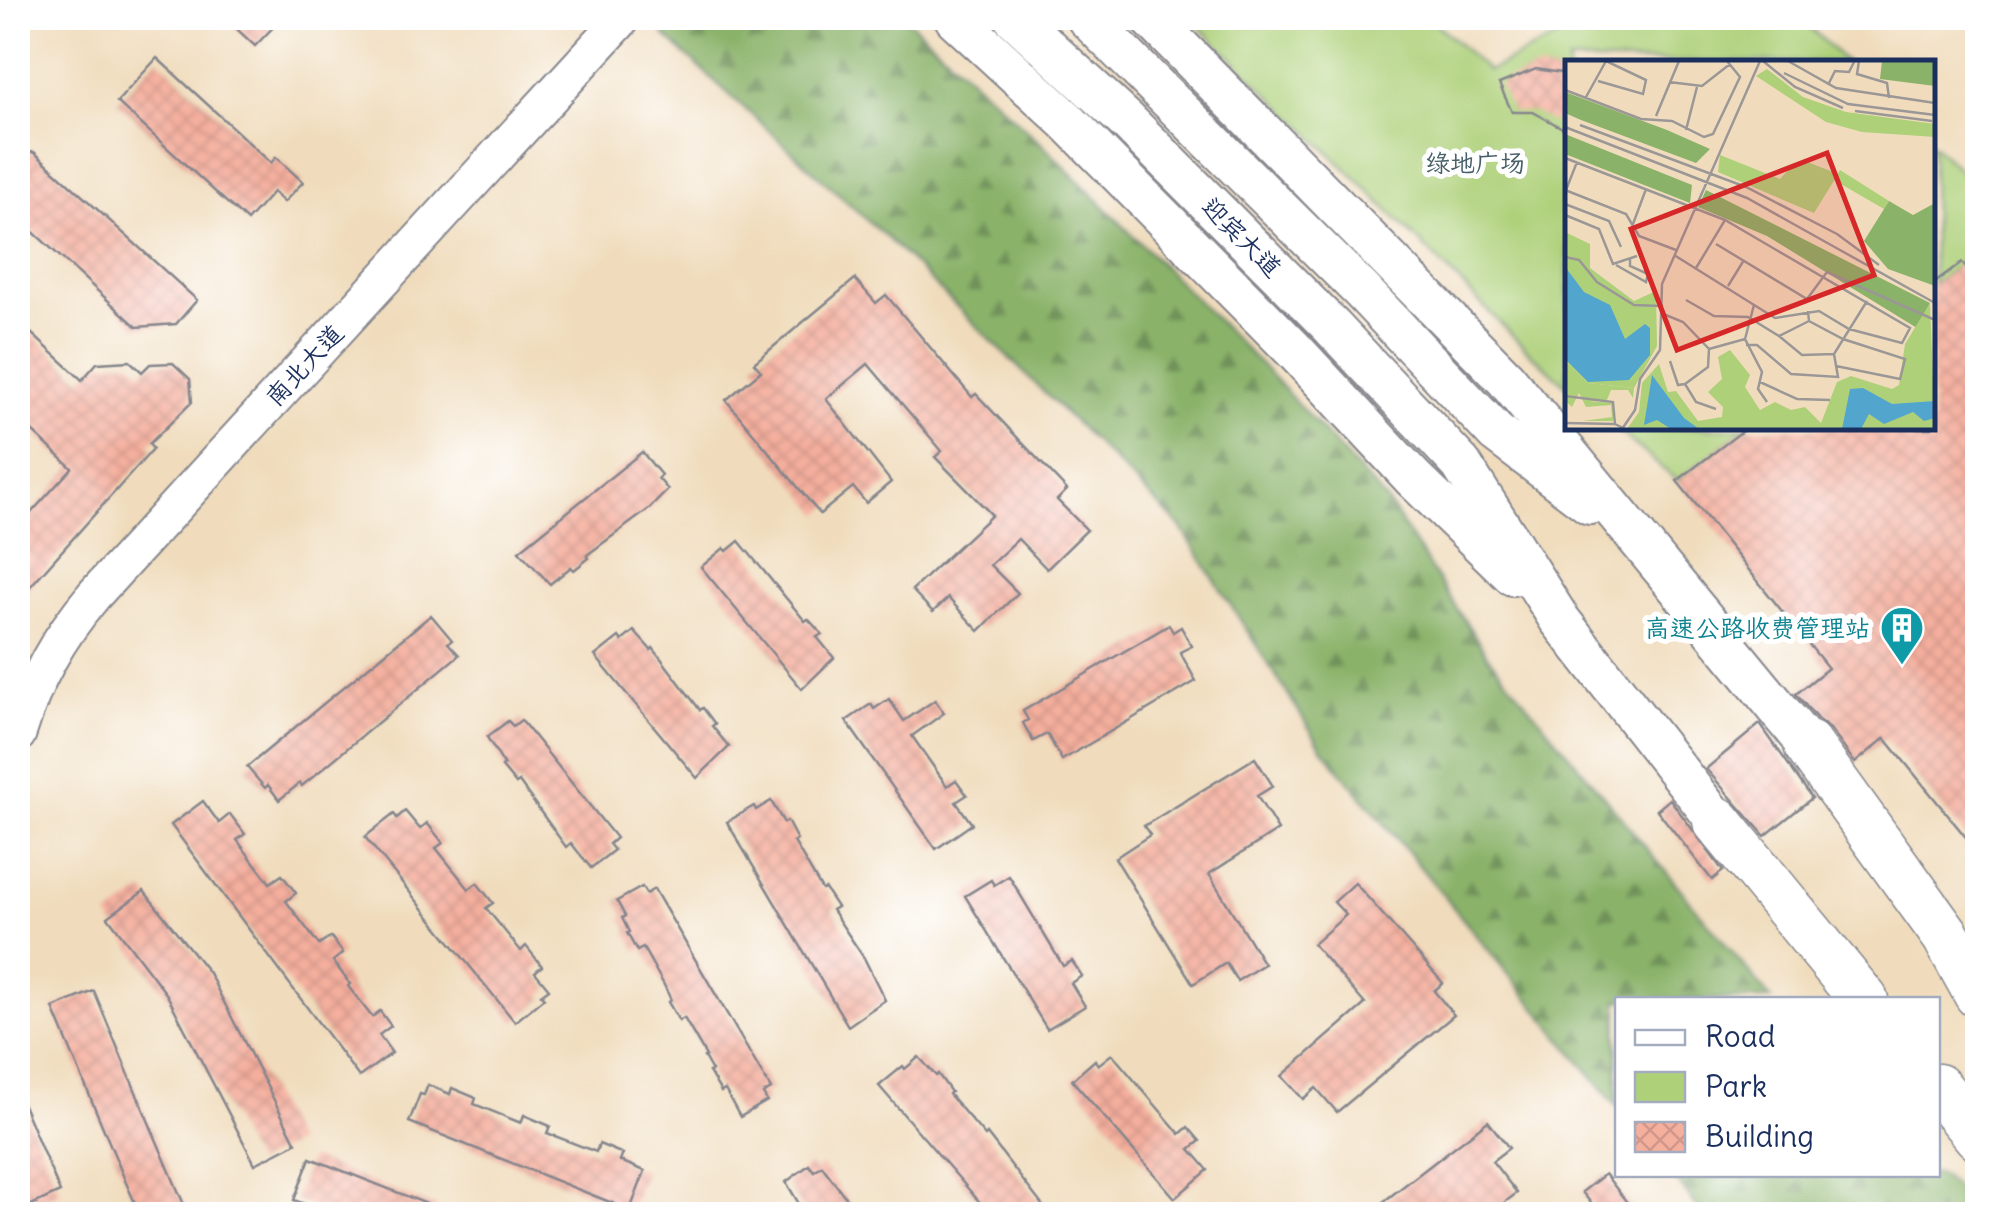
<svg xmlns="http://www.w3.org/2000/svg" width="1995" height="1232" font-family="Delius,'LXGW WenKai TC',sans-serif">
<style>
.forest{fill:url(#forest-firs);stroke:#527064;stroke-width:2.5}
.park{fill:#aed079;stroke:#64806c;stroke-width:2.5}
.building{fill:url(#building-cross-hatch)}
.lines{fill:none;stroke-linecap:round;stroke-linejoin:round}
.secondary-casing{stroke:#86868d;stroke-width:39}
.primary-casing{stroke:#86868d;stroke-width:44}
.highway-casing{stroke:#86868d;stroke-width:51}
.secondary{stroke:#fff;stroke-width:35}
.primary{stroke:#fff;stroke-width:40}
.highway{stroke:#fff;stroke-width:48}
.labels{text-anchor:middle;stroke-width:10;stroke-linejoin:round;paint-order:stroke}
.park-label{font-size:25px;fill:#475f66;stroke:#fff}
.street-label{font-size:25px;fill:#1b2f5e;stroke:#fff}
.culture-label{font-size:25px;fill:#0d838f;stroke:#fff;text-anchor:end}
.inset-road{fill:none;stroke:#9b9796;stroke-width:2.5}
.view{fill:#d62828;fill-opacity:0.15;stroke:#d62828;stroke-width:5}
.inset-edge{fill:none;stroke:#1b2f5e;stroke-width:5}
</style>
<defs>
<pattern id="forest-firs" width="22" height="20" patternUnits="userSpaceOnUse" patternTransform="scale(2.5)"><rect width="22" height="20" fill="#8ab269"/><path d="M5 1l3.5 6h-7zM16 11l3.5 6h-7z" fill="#70915a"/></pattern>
<pattern id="building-cross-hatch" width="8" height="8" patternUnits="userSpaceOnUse" patternTransform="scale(2.5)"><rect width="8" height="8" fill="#f5af9d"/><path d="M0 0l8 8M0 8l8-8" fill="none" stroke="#d1978a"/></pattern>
</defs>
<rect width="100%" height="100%" fill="#fff"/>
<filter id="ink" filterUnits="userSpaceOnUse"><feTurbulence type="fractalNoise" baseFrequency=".01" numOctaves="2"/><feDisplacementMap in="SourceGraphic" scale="20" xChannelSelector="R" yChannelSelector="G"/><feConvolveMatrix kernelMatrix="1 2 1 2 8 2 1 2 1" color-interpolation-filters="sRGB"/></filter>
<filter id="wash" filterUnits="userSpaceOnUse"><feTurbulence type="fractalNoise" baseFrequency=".0048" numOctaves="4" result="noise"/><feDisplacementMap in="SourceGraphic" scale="40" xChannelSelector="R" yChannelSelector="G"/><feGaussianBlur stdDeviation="2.25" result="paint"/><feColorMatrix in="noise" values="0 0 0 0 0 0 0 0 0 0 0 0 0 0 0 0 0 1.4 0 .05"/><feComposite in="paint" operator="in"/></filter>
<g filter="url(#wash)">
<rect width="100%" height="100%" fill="#f0dcbc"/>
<g class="forest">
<polygon points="678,18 906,18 1045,147 1270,374 1386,500 1487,655 1771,999 1618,1000 1617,1106 1322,748 1181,527 888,239 664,35"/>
<polygon points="1938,1173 1977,1204 1977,1214 1703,1214 1672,1175"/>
</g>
<g class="park">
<polygon points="1190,18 1430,18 1488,71 1597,18 1775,18 1807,25 1846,62 1568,62 1567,386 1529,352 1360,182"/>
<polygon points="1932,144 1978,187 1977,251 1933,285"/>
<polygon points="1615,428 1746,428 1677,481"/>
</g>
<g id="blocks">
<g class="building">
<polygon points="225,18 282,18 255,46"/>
<polygon points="157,58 271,163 276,157 303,182 284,202 273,192 247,221 117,102"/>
<polygon points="1536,69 1568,74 1568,131 1533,112 1512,112 1499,84"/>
<polygon points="34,152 197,300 176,324 137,327 18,218 18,153"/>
<polygon points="1962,263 1978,282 1978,852 1885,738 1855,763 1830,729 1818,720 1796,694 1828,668 1677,481 1746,428 1932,428 1932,285"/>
<polygon points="855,279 876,303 886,295 972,397 976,394 1067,490 1057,500 1087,530 1047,569 1018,539 990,565 1018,593 979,631 948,598 933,612 912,590 992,515 935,457 942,451 868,364 826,399 891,482 866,503 853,487 820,514 726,400 761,371 754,363"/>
<polygon points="18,321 82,380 97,363 130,361 142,372 150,364 173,363 190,379 192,402 149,444 153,449 18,600 18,527 72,468 18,418"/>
<polygon points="642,452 661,475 658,478 668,490 649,509 587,555 589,558 574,570 571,567 550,584 519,551"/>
<polygon points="739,541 805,621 808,619 822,634 817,637 834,658 802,689 701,567 724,548 727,551"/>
<polygon points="431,615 452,640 448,643 459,655 302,786 300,783 279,800 268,785 265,788 247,767"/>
<polygon points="1169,625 1173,632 1181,627 1192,646 1180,652 1196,681 1062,760 1047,734 1033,741 1023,723 1028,720 1023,711"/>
<polygon points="634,631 651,650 653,648 700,710 703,708 715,724 712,726 729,747 697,778 595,656 619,637 622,641"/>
<polygon points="889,699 904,721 935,700 944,713 912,736 947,786 956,780 967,795 956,802 972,824 936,849 846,721 871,704 874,709"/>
<polygon points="521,720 616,838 609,844 614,850 591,868 571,843 566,847 519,782 516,784 502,767 504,765 487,737 508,721 513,726"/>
<polygon points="1760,724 1812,798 1765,836 1706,769"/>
<polygon points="1255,758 1273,786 1257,796 1278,830 1209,874 1264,964 1237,981 1226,963 1193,984 1115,858 1150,835 1144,826"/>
<polygon points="1670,799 1723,871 1712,880 1657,810"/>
<polygon points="203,801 219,823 230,814 245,834 237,840 270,883 282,875 296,893 286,901 319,945 331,937 343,953 333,961 350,984 348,986 372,1017 380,1011 391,1026 379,1035 392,1053 359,1077 171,825"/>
<polygon points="771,801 784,823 787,821 797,840 794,842 822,890 825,889 837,907 832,910 864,958 885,1000 848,1026 727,822 754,806 756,810"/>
<polygon points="405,811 420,829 427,823 443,843 436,848 469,889 477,883 493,903 486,908 521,951 526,946 542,966 535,972 549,989 541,995 544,998 515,1022 365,837 394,814 397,818"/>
<polygon points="1009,876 1063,966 1072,961 1082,976 1071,983 1085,1006 1047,1029 965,896 991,880 994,885"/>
<polygon points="1355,883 1443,983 1434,991 1454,1015 1337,1112 1316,1088 1303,1099 1282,1076 1365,1004 1313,944 1346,915 1334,902"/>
<polygon points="642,887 646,894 654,889 771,1089 763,1094 767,1101 740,1117 725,1090 721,1092 709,1072 712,1071 704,1057 706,1056 684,1018 679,1021 668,1002 671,1000 664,985 643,948 637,951 627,933 629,932 622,918 625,916 617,901"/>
<polygon points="144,891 209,973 296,1143 255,1164 167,995 108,917"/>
<polygon points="94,991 136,1092 188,1214 140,1214 127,1185 53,1008"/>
<polygon points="1112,1054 1180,1134 1188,1127 1200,1141 1190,1149 1208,1170 1175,1198 1072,1080 1095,1060 1098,1065"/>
<polygon points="919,1057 936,1076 938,1074 951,1092 949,1094 985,1136 987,1134 1049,1214 990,1214 879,1086 903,1066 905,1069"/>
<polygon points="428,1085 450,1094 452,1088 476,1098 474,1104 521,1123 524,1115 550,1126 547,1133 596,1152 599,1144 623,1154 620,1161 645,1171 630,1210 409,1122 420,1094 424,1095"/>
<polygon points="18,1093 60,1192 18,1211"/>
<polygon points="1488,1121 1509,1148 1492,1161 1517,1193 1489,1214 1393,1214 1383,1202"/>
<polygon points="310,1158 450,1213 450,1214 331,1214 294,1200"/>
<polygon points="809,1165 814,1171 822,1166 858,1214 805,1214 786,1182"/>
<polygon points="1605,1174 1636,1214 1600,1214 1582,1192"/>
</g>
</g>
</g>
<g filter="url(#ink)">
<use href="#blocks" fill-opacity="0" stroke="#86868d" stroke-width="2.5"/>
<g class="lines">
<defs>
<path id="secondary" d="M 18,734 C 35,679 57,639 94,595 L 623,18"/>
<g id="primary">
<polyline points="955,18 1066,120 1294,350 1413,478 1513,575"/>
<polyline points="1015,18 1128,122 1332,327 1461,464 1559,619 1717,821"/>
<polyline points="1087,18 1362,291 1496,433 1590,504"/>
<polyline points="1151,18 1506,379 1808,745"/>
</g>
<g id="highway">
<polyline points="1808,745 1946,936 1978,994"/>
<polyline points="1717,821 1864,1000"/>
<polyline points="1938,1088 1978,1136"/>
</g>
</defs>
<use href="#secondary" class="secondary-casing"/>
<use href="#primary" class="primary-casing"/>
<use href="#highway" class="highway-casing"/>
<use href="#secondary" class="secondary"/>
<use href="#primary" class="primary"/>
<use href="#highway" class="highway"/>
</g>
</g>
<defs>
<symbol id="building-pin" viewBox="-11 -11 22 30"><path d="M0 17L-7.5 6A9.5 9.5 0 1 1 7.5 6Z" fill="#0f9aa8" stroke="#fff"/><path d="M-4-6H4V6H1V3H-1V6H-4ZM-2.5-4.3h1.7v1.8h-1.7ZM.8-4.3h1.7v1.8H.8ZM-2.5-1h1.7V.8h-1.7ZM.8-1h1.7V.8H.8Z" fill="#fff"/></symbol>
</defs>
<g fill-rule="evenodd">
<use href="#building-pin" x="1877" y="603" width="50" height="68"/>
</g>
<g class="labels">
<g class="park-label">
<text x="1475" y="172">绿地广场</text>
</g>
<g class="street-label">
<text transform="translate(1242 237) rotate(45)" y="9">迎宾大道</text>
<text transform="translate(304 365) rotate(-47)" y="9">南北大道</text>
</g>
<g class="culture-label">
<text x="1870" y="637">高速公路收费管理站</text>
</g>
</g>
<g transform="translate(1565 60)">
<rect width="370" height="370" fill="#f0dcbc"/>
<path d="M 202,9 L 238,37 L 281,52 L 370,64 L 370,77 L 297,72 L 261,62 L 191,16 ZM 275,110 L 324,141 L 319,149 L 269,120 ZM 0,300 L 23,323 L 69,328 L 68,338 L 63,330 L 46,330 L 42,340 L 25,341 L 48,343 L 48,361 L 18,361 L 47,357 L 46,345 L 21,347 L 14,333 L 7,347 L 0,341 Z" fill="#aed079"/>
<path d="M 317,1 L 370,1 L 370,26 L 315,19 ZM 0,32 L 102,70 L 145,89 L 131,103 L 16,60 L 0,53 ZM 0,74 L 127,125 L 125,143 L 0,94 ZM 141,130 L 365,243 L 352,268 L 202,176 L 133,147 ZM 324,141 L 348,155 L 370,143 L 370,226 L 323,209 L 299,181 Z" fill="#8ab269"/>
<path d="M 155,95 L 215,119 L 228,105 L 245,103 L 273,114 L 249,153 L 153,112 ZM 0,172 L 25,184 L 25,208 L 69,241 L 91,231 L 92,286 L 69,328 L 23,323 L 0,300 ZM 365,243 L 370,369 L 62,369 L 74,352 L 77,323 L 94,304 L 103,332 L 111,331 L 133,361 L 157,357 L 158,347 L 143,332 L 157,319 L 153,297 L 165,290 L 185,315 L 180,327 L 195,350 L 210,342 L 226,350 L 240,347 L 256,363 L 272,322 L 286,316 L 327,329 L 334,325 L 340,284 Z" fill="#aed079"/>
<path d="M 1,208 L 19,232 L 45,245 L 60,279 L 80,264 L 85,268 L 85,295 L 64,320 L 23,322 L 0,299 ZM 87,315 L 119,358 L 134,369 L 106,369 L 92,360 L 79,365 ZM 298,328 L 327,344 L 370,341 L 370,358 L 359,361 L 348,352 L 319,364 L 304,354 L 296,369 L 277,369 L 285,329 Z" fill="#52a5cd"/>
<path class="inset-road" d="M 198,1 L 230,27 L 278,48M 223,1 L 271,28 L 370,43M 294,1 L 292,14 L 322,23 L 324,38M 219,13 L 283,44 L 370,55M 33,21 L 78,34 L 81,20 L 41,1M 104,22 L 137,26 L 165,4M 263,25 L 270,11 L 284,12 L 289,2M 0,30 L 76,59 L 107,61 L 139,77 L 148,74 L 175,17 L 162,1M 21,37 L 41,1M 290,51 L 367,61M 91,56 L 114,1M 15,65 L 181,127 L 272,174M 0,67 L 182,138 L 266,185M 121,70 L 132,27M 0,98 L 160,160M 0,130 L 61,154 L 74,176 L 111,190M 1,130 L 12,102M 0,144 L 44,161 L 56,187M 0,155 L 34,169 L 48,204 L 72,196M 68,164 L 81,129M 272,174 L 314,205M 151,184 L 242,239 L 262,212 L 370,260M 266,185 L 370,243M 109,195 L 210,258 L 254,251 L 284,269 L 337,283 L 345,268 L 160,160 L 131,208M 0,197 L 14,200 L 32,222 L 69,245 L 96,246M 51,205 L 81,222 L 83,214 L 65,206 L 65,199M 163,226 L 179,200M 121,240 L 149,256 L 183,257 L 214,276 L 244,261M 189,245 L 180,279 L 197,312 L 193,329 L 202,342M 243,251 L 244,261 L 278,279 L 340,299 L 335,319 L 271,306M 96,253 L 118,262 L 144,289 L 143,307 L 120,324 L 113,325 L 105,301M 214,276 L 237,295 L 269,294M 181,285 L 192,285 L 226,314 L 273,317 L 269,294 L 302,241M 144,289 L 180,279M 195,322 L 232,339 L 265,340M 120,324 L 131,342 L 151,349M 0,336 L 48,342 L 50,364 L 58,368M 0,363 L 50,364M 57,369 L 70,350 L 75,319 L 95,290 L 97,224 L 195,1"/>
<path class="view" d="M 262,93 L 309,215 L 112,290 L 66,169 Z"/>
<rect width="370" height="370" class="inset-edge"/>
</g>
<rect width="1995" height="1232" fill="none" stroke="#fff" stroke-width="60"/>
<rect x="1615" y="997" width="325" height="180" fill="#ffffff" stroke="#a4acbf" stroke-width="2.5"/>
<rect x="1635" y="1030" width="50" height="15" fill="#ffffff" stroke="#a4acbf" stroke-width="2.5"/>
<text x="1705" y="1047" font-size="30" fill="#1b2f5e">Road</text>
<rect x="1635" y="1072" width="50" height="30" fill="#aed079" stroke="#a4acbf" stroke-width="2.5"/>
<text x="1705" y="1097" font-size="30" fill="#1b2f5e">Park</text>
<rect x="1635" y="1122" width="50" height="30" fill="url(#building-cross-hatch)" stroke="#a4acbf" stroke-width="2.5"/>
<text x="1705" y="1147" font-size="30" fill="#1b2f5e">Building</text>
</svg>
